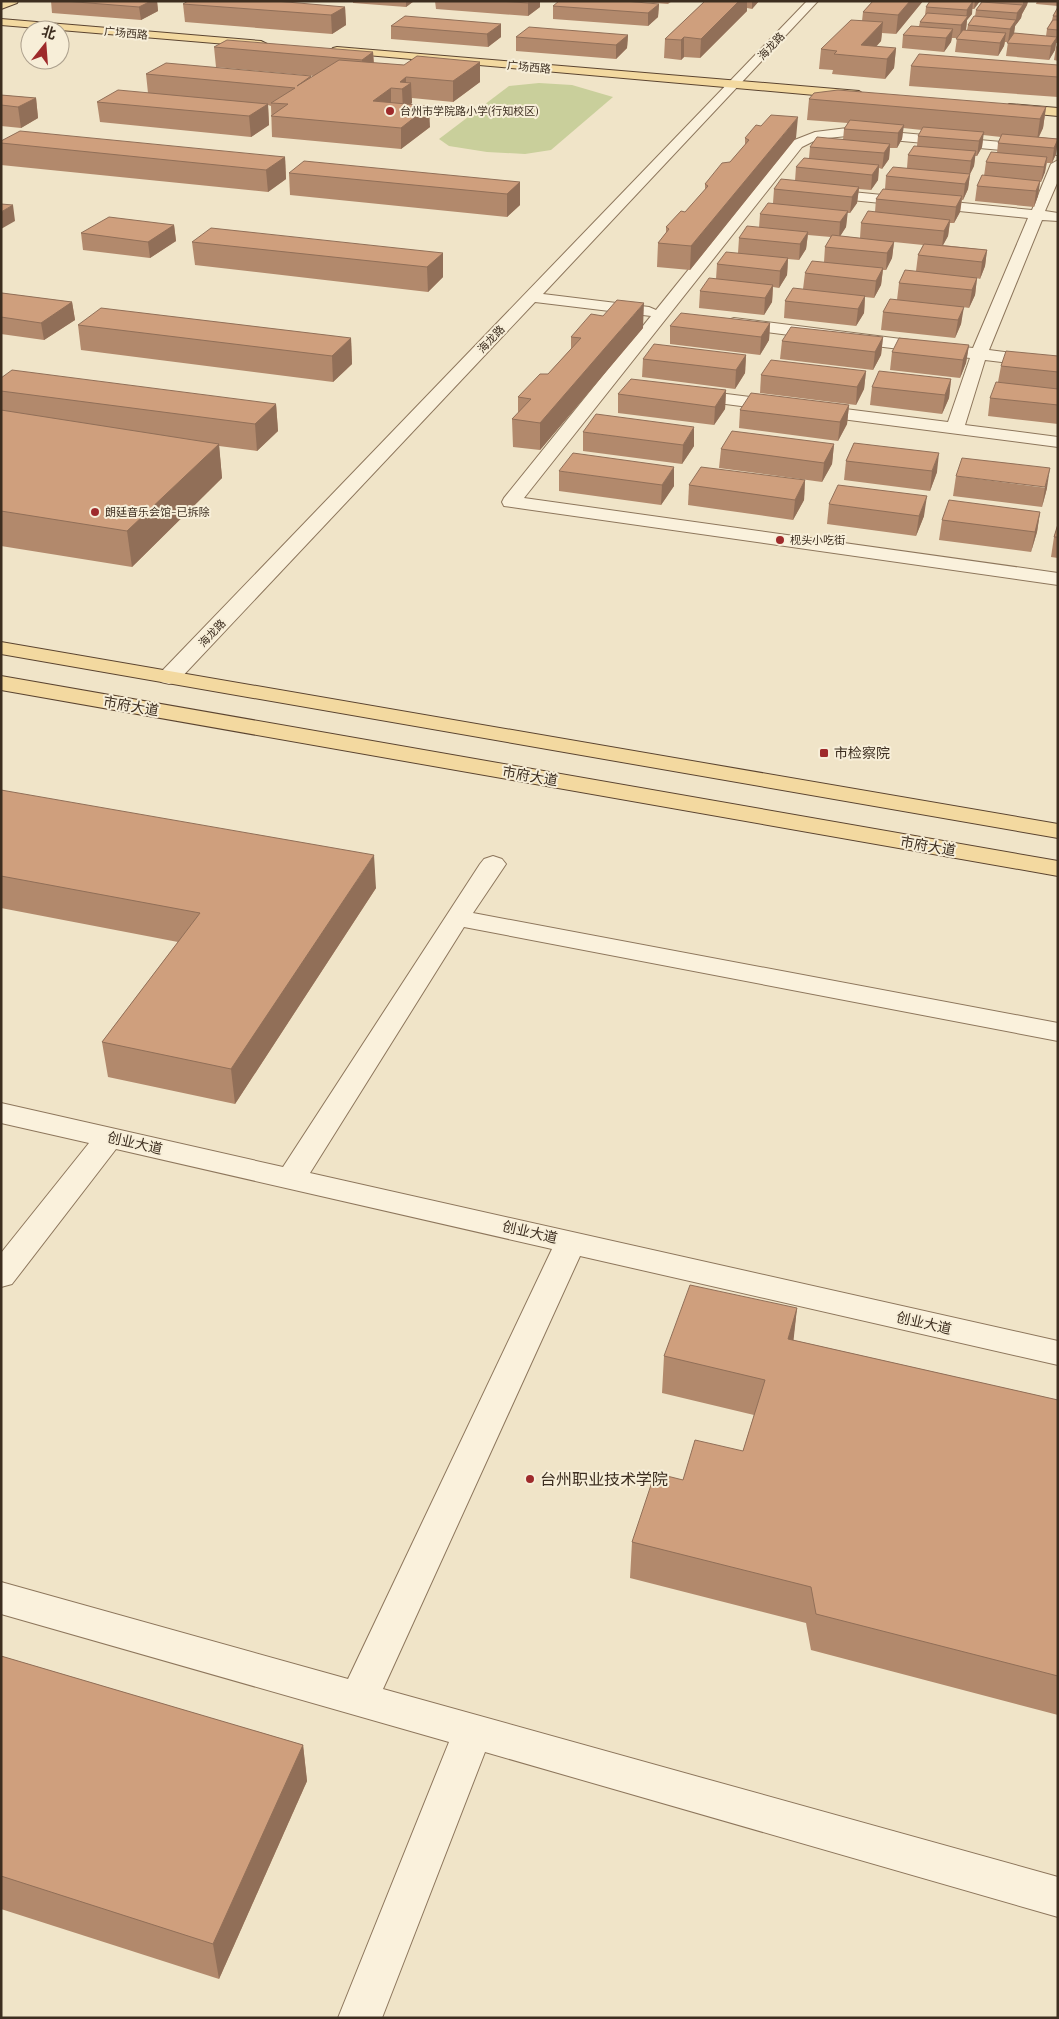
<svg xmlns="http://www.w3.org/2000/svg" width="1059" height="2019" font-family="'Playfair Display','Noto Sans SC',serif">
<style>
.green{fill:#c9cf9b}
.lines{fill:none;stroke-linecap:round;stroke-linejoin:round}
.minor-casing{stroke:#8d765c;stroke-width:2}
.major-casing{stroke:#5b4430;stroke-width:2}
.minor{fill:#faf1dc;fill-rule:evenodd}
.major{fill:#f3d9a0;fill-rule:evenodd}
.wall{fill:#b2896c;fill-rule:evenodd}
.shaded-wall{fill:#916f58}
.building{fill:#cf9f7d;stroke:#916f58}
.poi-dot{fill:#9e2a2b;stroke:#f7eed8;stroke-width:2}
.labels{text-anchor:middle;stroke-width:4;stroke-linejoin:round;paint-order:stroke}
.far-street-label{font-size:11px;fill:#3d2e20;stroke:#f7eed8}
.far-poi-label{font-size:11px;fill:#3d2e20;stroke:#f7eed8;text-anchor:start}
.street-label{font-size:14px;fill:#3d2e20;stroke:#f7eed8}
.poi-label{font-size:14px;fill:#3d2e20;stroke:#f7eed8;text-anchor:start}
.near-poi-label{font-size:16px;fill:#3d2e20;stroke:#f7eed8;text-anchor:start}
</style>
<rect width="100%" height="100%" fill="#f0e4c8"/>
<polygon class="green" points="539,83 572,85 613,97 551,150 525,154 487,152 449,146 439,139 509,86"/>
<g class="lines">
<defs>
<g id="minor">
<polygon points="807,1 818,1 543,294 649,307 656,310 792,141 815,132 847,128 1058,147 1058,155 847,136 818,139 802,147 524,498 1058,573 1058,585 504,506 502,502 504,498 651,316 535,302 177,682 169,684 161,682 158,677 161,672"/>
<polygon points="1058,160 1058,181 1045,211 1058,213 1058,221 1042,220 989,350 1058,359 1058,369 985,360 965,425 1058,437 1058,447 687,399 681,398 678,394 681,390 687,389 948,422 970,358 734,328 728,326 726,323 728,320 734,318 973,348 1028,218 822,197 815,193 822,189 1032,210 1051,164"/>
<polygon points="493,856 502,859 506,864 473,913 1058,1023 1058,1041 464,927 310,1173 1058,1341 1058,1365 580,1256 383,1689 1058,1877 1058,1917 485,1752 382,2018 338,2018 449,1742 1,1614 1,1582 348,1679 552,1249 116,1149 12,1284 1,1287 1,1253 89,1143 1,1123 1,1103 283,1167 480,864 484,859"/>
</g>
<g id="major">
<polygon points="18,1 17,3 1,9 1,2"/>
<polygon points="1,19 261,41 267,44 261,47 1,25"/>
<polygon points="337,47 859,91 865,95 859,99 333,52 331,50 333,48"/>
<polygon points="1009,104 1058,108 1058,116 1005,111 1003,108"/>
<polygon points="1,642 1058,824 1058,838 1,654"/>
<polygon points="1,676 1058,861 1058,876 1,690"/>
</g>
</defs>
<use href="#minor" class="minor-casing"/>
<use href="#major" class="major-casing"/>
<use href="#minor" class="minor"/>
<use href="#major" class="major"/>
</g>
<g class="wall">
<polygon points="51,1 157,1 158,11 141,20 52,13"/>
<polygon points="353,1 414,1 406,7 353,3"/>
<polygon points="435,1 540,1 540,7 528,16 436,9"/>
<polygon points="627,1 672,1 668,4"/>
<polygon points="705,1 759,1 752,9 747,8 747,11 700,58 684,57 681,60 664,58 665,39"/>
<polygon points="873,1 923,1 896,34 882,33 881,41 876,47 896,48 894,68 885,79 832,74 833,70 819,69 821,49 862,21 863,12"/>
<polygon points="930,1 980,1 974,9 972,9 972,14 967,20 966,30 967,30 968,25 975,16 976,10 982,1 1028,1 1027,5 1022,14 1021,18 1015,26 1014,33 1046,36 1047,29 1052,20 1053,16 1058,7 1058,43 1056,43 1055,50 1049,60 1006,56 1008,42 1005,42 1004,46 998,56 955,52 957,38 952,38 951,42 944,52 902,48 903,35 919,26 920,22 925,15 926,7"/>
<polygon points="1037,1 1058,1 1058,6 1036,4"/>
<polygon points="183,4 345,7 346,25 332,34 185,22"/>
<polygon points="659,4 658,17 648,26 553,19 553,6"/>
<polygon points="501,24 501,37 488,47 391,39 391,26"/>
<polygon points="628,35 627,48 616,59 516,51 516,37"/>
<polygon points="1058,44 1058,61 1054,60 1056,47"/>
<polygon points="214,47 373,52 374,63 404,65 480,62 480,82 453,102 412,98 412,103 410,104 430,127 401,149 272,137 271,106 268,105 269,125 251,137 100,122 97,102 148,93 146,74 311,76 311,78 314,76 216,67"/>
<polygon points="1058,65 1058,97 909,86 911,66"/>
<polygon points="1,95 36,98 38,118 21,128 1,126"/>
<path d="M 809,99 L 1046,107 L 1043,128 L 1039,137 L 1058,139 L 1056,154 L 1052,163 L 1047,163 L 1045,172 L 1041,182 L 1040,182 L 1038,196 L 1034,207 L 975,201 L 977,186 L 984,176 L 986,162 L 997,153 L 998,143 L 1001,137 L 983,135 L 982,147 L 977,156 L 975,156 L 974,166 L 970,174 L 968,189 L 963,200 L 962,200 L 960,212 L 954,223 L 950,223 L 948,236 L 943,245 L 987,250 L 985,266 L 980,279 L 977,278 L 975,295 L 969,308 L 963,307 L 961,324 L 955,338 L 881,330 L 883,312 L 897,300 L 899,283 L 916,271 L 918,255 L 923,245 L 894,242 L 892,258 L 886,270 L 883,270 L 881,285 L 874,298 L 865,297 L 864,313 L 856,326 L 784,318 L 785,301 L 803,289 L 805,273 L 824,262 L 825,247 L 831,237 L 808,235 L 806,249 L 799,260 L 788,259 L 787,275 L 779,288 L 773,287 L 772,302 L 764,315 L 699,308 L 700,291 L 716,279 L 717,264 L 738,253 L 739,238 L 759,228 L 760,214 L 773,203 L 774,189 L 795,181 L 796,167 L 809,158 L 810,147 L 843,140 L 844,129 L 848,123 L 807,120 ZM 903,128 L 922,130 L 918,136 L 917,146 L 908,155 L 907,168 L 886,176 L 885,189 L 876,199 L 875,212 L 861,223 L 860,238 L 840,236 L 846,227 L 847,213 L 850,213 L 857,203 L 859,189 L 871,190 L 878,180 L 879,168 L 882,169 L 889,159 L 890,148 L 897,148 L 902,139 Z"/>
<polygon points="745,138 796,138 690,270 657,267 658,243 666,233 666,227 685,212 705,190 705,184 730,162 745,145"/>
<polygon points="1,141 285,157 286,179 268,192 1,165"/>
<polygon points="289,173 520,182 520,205 507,217 290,195"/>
<polygon points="174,225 176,241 150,258 83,250 81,233"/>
<polygon points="192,242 443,253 443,277 428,292 195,265"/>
<polygon points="1,293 72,302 75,320 44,340 1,334"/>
<polygon points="770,323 769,340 760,355 670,344 670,326"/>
<polygon points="78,325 351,338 352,364 333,382 81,350"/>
<polygon points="643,328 540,450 513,447 512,419 518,413 518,397 548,374 571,349 571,337"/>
<polygon points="883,337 881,355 873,370 780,359 782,341"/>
<polygon points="969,345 966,363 960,378 890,370 892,352"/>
<polygon points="746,355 745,373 735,389 642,377 643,359"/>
<polygon points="1058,356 1058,424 988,416 990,398 998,382 1001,366"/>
<polygon points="866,371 864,389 856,405 760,393 761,375"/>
<polygon points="1,378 276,404 278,431 257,451 219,446 222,478 132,567 1,546"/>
<polygon points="951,379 949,398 942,414 870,405 872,387"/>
<polygon points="726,390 725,409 714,425 618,413 618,394"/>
<polygon points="849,405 847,424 838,441 739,428 740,410"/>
<polygon points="583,432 694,446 682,464 583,451"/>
<polygon points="854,443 937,472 930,491 844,480 846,461"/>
<polygon points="834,444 832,464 822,482 719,468 721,449"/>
<polygon points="559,471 674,486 661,505 559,491"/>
<polygon points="956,476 1047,488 1042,507 953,496"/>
<polygon points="805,480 804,500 793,520 688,505 689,485"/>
<polygon points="829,504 924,516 916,536 827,524"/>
<polygon points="1040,512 1037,532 1031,552 939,540 942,520"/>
<polygon points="1058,524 1058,558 1051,557 1054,537"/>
<polygon points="1,790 376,888 235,1104 108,1077 102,1042 178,942 1,908"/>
<polygon points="797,1308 793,1340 1058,1400 1058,1715 811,1650 806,1623 630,1578 632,1542 683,1480 743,1451 754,1415 662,1393 664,1356"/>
<polygon points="1,1656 303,1745 307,1781 219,1979 1,1909"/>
</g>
<g class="shaded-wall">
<polygon points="151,1 157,1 158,11 141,20 139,7"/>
<polygon points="406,1 414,1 406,7"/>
<polygon points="531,1 540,1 540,7 528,16 528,3"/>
<polygon points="739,1 747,1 747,11 700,58 701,39"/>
<polygon points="752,1 759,1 752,9"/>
<polygon points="910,1 923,1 896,34 898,15"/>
<polygon points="973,1 972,14 967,20 966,29 960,38 961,25 966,19 967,10"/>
<polygon points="975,1 980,1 974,9"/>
<polygon points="1023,1 1028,1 1027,5 1022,14 1021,18 1015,26 1017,13 1023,5"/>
<polygon points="659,4 658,17 648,26 648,13"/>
<polygon points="345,7 346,25 332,34 331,15"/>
<polygon points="1016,20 1014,33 1008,42 1010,29"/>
<polygon points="883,22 881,41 866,57 861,45"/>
<polygon points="501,24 501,37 488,47 487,34"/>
<polygon points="953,29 951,42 944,52 946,38"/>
<polygon points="1006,33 1004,46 998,56 1000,43"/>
<polygon points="628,35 627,48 616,59 616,45"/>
<polygon points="684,37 684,57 681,60 681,40"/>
<polygon points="1057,37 1055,50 1049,60 1051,46"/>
<polygon points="896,48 894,68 885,79 887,59"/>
<polygon points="373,52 374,72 362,80 362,60"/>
<polygon points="480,62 480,82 453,102 453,81"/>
<polygon points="406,77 406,86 411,83 412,103 403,110 402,89 400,82"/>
<polygon points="391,88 391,108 373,101"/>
<polygon points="36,98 38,118 21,128 18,107"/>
<polygon points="268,104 269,125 251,137 249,116"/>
<polygon points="429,106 430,127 401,149 401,128"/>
<polygon points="1046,107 1043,128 1037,140 1040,119"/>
<polygon points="798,117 796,138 690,270 691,246"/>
<polygon points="904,125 902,139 897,148 898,133"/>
<polygon points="984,132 982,147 977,156 979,141"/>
<polygon points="1058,139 1056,154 1052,163 1054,148"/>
<polygon points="890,144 889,159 882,169 884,153"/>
<polygon points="976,151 974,166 969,176 971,161"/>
<polygon points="285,157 286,179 268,192 266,170"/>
<polygon points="1047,157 1045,172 1041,182 1044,167"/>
<polygon points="879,165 878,180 871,190 872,175"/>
<polygon points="970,174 968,189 963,200 965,184"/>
<polygon points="1040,181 1038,196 1034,207 1036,191"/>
<polygon points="520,182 520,205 507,217 507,194"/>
<polygon points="859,187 857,203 850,213 852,197"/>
<polygon points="962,196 960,212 954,223 956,207"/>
<polygon points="13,205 15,221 1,229 1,212"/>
<polygon points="848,211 846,227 839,238 840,222"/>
<polygon points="950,220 948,236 942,247 944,231"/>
<polygon points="174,225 176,241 150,258 148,242"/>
<polygon points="808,232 806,249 799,260 800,244"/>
<polygon points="894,242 892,258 886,270 887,253"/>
<polygon points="987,250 985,266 980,279 982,262"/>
<polygon points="443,253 443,277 428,292 427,267"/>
<polygon points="788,258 787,275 779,288 780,271"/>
<polygon points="883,268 881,285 874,298 876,281"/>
<polygon points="977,278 975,295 969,308 972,290"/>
<polygon points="773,285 772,302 764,315 765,298"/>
<polygon points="865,296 864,313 856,326 858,309"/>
<polygon points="72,302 75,320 44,340 41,323"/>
<polygon points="644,303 643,328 540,450 540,423"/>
<polygon points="964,307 961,324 955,338 958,320"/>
<polygon points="770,323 769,340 760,355 761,337"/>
<polygon points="883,337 881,355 873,370 875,352"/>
<polygon points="351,338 352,364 333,382 332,356"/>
<polygon points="969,345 966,363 960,378 963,360"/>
<polygon points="746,355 745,373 735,389 736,370"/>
<polygon points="866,371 864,389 856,405 857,387"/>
<polygon points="951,379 949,398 942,414 945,395"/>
<polygon points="726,390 725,409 714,425 715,407"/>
<polygon points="276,404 278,431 257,451 255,424"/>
<polygon points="849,405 847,424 838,441 840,422"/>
<polygon points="694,427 694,446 682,464 683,445"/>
<polygon points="219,444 222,478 132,567 127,531"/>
<polygon points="834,444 832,464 822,482 824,463"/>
<polygon points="939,453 937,472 930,491 932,471"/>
<polygon points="674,467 674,486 661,505 662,485"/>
<polygon points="1050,468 1047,488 1042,507 1045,487"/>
<polygon points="805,480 804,500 793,520 795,500"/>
<polygon points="927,496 924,516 916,536 919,516"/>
<polygon points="1040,512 1037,532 1031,552 1035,532"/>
<polygon points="374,855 376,888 235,1104 231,1069"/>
<polygon points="797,1308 793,1345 788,1339"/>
<polygon points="303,1745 307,1781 219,1979 213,1944"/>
</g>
<g class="building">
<polygon points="64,1 151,1 139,7"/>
<polygon points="188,1 275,1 345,7 331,15 183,4"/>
<polygon points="499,1 531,1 528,3"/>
<polygon points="559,1 624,1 659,4 648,13 553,6"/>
<polygon points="705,1 739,1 701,39 684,37 681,40 665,39"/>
<polygon points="873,1 910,1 898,15 863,12"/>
<polygon points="930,1 973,1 967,10 926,7"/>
<polygon points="982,2 1023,5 1017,13 976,10"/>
<polygon points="1058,7 1058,16 1053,16"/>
<polygon points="927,13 968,16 961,25 920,22"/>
<polygon points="405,16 501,24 487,34 391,26"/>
<polygon points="974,16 1016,20 1010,29 968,25"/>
<polygon points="851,20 883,22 861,45 896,48 887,59 834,54 837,51 821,49"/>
<polygon points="1053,20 1058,20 1058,30 1047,29"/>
<polygon points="911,26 953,29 946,38 903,35"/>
<polygon points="529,27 628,35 616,45 516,37"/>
<polygon points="963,30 1006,33 1000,43 956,39"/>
<polygon points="1014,33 1057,37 1051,46 1007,43"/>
<polygon points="227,40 373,52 362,60 214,47"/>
<polygon points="919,54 1058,65 1058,77 911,66"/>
<polygon points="417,56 480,62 453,81 406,77 400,82 411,83 402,89 391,88 373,101 429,106 401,128 271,116 288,104 271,103 295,88 146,74 166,63 311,76 297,86 339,60 404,65"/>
<polygon points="118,90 268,104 249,116 97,102"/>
<polygon points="838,90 1046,107 1040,119 809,99 814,93"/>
<polygon points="1,95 36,98 18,107 1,105"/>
<polygon points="771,115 798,117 691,246 658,243 669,229 666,227 681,211 685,212 708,186 705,184 722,163 730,162 749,140 745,138 756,125 761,126"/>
<polygon points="850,120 904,125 898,133 844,129"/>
<polygon points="923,127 984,132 979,141 918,136"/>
<polygon points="20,131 285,157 266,170 1,143 1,141"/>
<polygon points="1002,134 1058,139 1054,148 998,143"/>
<polygon points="817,137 890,144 884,153 810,147"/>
<polygon points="914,146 976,151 971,161 908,155"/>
<polygon points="991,152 1047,157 1044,167 986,162"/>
<polygon points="804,158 879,165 872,175 796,167"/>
<polygon points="304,161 520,182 507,194 289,173"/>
<polygon points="893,167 970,174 965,184 886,176"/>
<polygon points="982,175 1040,181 1036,191 977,186"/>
<polygon points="781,179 859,187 852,197 774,189"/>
<polygon points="883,189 962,196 956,207 876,199"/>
<polygon points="768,203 848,211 840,222 760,214"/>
<polygon points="1,204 13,205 1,212"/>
<polygon points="868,211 950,220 944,231 861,223"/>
<polygon points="109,217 174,225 148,242 81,233"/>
<polygon points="747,226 808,232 800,244 739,238"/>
<polygon points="211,228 443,253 427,267 192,242"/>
<polygon points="832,235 894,242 887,253 825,247"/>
<polygon points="924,244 987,250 982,262 918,255"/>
<polygon points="726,252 788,258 780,271 717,264"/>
<polygon points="812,261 883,268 876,281 805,273"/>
<polygon points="905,270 977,278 972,290 899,283"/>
<polygon points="709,278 773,285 765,298 700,291"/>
<polygon points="793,288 865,296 858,309 785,301"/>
<polygon points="1,293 2,293 72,302 41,323 1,317"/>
<polygon points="890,299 964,307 958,320 883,312"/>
<polygon points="617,300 644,303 540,423 512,419 531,399 518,397 540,374 548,374 581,338 571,337 591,314 603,316"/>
<polygon points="101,308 351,338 332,356 78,325"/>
<polygon points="681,313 770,323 761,337 670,326"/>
<polygon points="791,327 883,337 875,352 782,341"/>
<polygon points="899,338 969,345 963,360 892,352"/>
<polygon points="654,344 746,355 736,370 643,359"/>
<polygon points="1006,351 1058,356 1058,372 1001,366"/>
<polygon points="771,360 866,371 857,387 761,375"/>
<polygon points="12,370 276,404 255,424 1,391 1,378"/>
<polygon points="879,371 951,379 945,395 872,387"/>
<polygon points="631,379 726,390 715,407 618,394"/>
<polygon points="996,382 1058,389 1058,405 990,398"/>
<polygon points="751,393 849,405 840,422 740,410"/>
<polygon points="1,410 219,444 127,531 1,511"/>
<polygon points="596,414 694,427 683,445 583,432"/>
<polygon points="732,431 834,444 824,463 721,449"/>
<polygon points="854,443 939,453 932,471 846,461"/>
<polygon points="573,453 674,467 662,485 559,471"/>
<polygon points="962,458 1050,468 1045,487 956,476"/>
<polygon points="701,467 805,480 795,500 689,485"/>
<polygon points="838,485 927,496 919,516 829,504"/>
<polygon points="949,500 1040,512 1035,532 942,520"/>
<polygon points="1058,524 1058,537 1054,537"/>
<polygon points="1,790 374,855 231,1069 102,1042 200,913 1,876"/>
<polygon points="690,1285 797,1308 788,1339 1058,1400 1058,1676 816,1614 811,1587 632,1542 655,1473 683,1480 695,1440 743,1451 765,1380 664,1356"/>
<polygon points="1,1656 303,1745 213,1944 1,1876"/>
</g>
<g class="poi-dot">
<circle cx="390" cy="111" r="5"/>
<circle cx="95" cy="512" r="5"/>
<circle cx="780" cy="540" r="5"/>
<rect x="819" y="748" width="10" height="10" rx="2.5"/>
<circle cx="530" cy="1479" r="5"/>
</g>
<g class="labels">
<g class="far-street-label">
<text transform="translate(126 33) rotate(5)" y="4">广场西路</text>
<text transform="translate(771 46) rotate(-47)" y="4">海龙路</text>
<text transform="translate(529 67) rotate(5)" y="4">广场西路</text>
<text transform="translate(491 339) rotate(-46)" y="4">海龙路</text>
<text transform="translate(212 633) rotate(-46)" y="4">海龙路</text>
</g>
<g class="far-poi-label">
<text x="400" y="115">台州市学院路小学(行知校区)</text>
<text x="105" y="516">朗廷音乐会馆-已拆除</text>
<text x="790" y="544">枧头小吃街</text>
</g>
<g class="street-label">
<text transform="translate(131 706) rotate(10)" y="5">市府大道</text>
<text transform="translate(530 776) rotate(10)" y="5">市府大道</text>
<text transform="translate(928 846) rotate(10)" y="5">市府大道</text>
<text transform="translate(135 1143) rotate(13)" y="5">创业大道</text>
<text transform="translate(530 1232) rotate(13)" y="5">创业大道</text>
<text transform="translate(924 1323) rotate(13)" y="5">创业大道</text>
</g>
<g class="poi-label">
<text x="834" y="758">市检察院</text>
</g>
<g class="near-poi-label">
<text x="540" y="1485">台州职业技术学院</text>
</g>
</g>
<rect width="1059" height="2019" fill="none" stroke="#3d2e20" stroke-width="5"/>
<g transform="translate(45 45) rotate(17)"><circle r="24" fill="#f7eed8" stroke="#ada18e"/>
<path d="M0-4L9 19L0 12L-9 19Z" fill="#9e2a2b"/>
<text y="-8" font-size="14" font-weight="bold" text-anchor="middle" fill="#3d2e20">北</text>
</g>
</svg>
